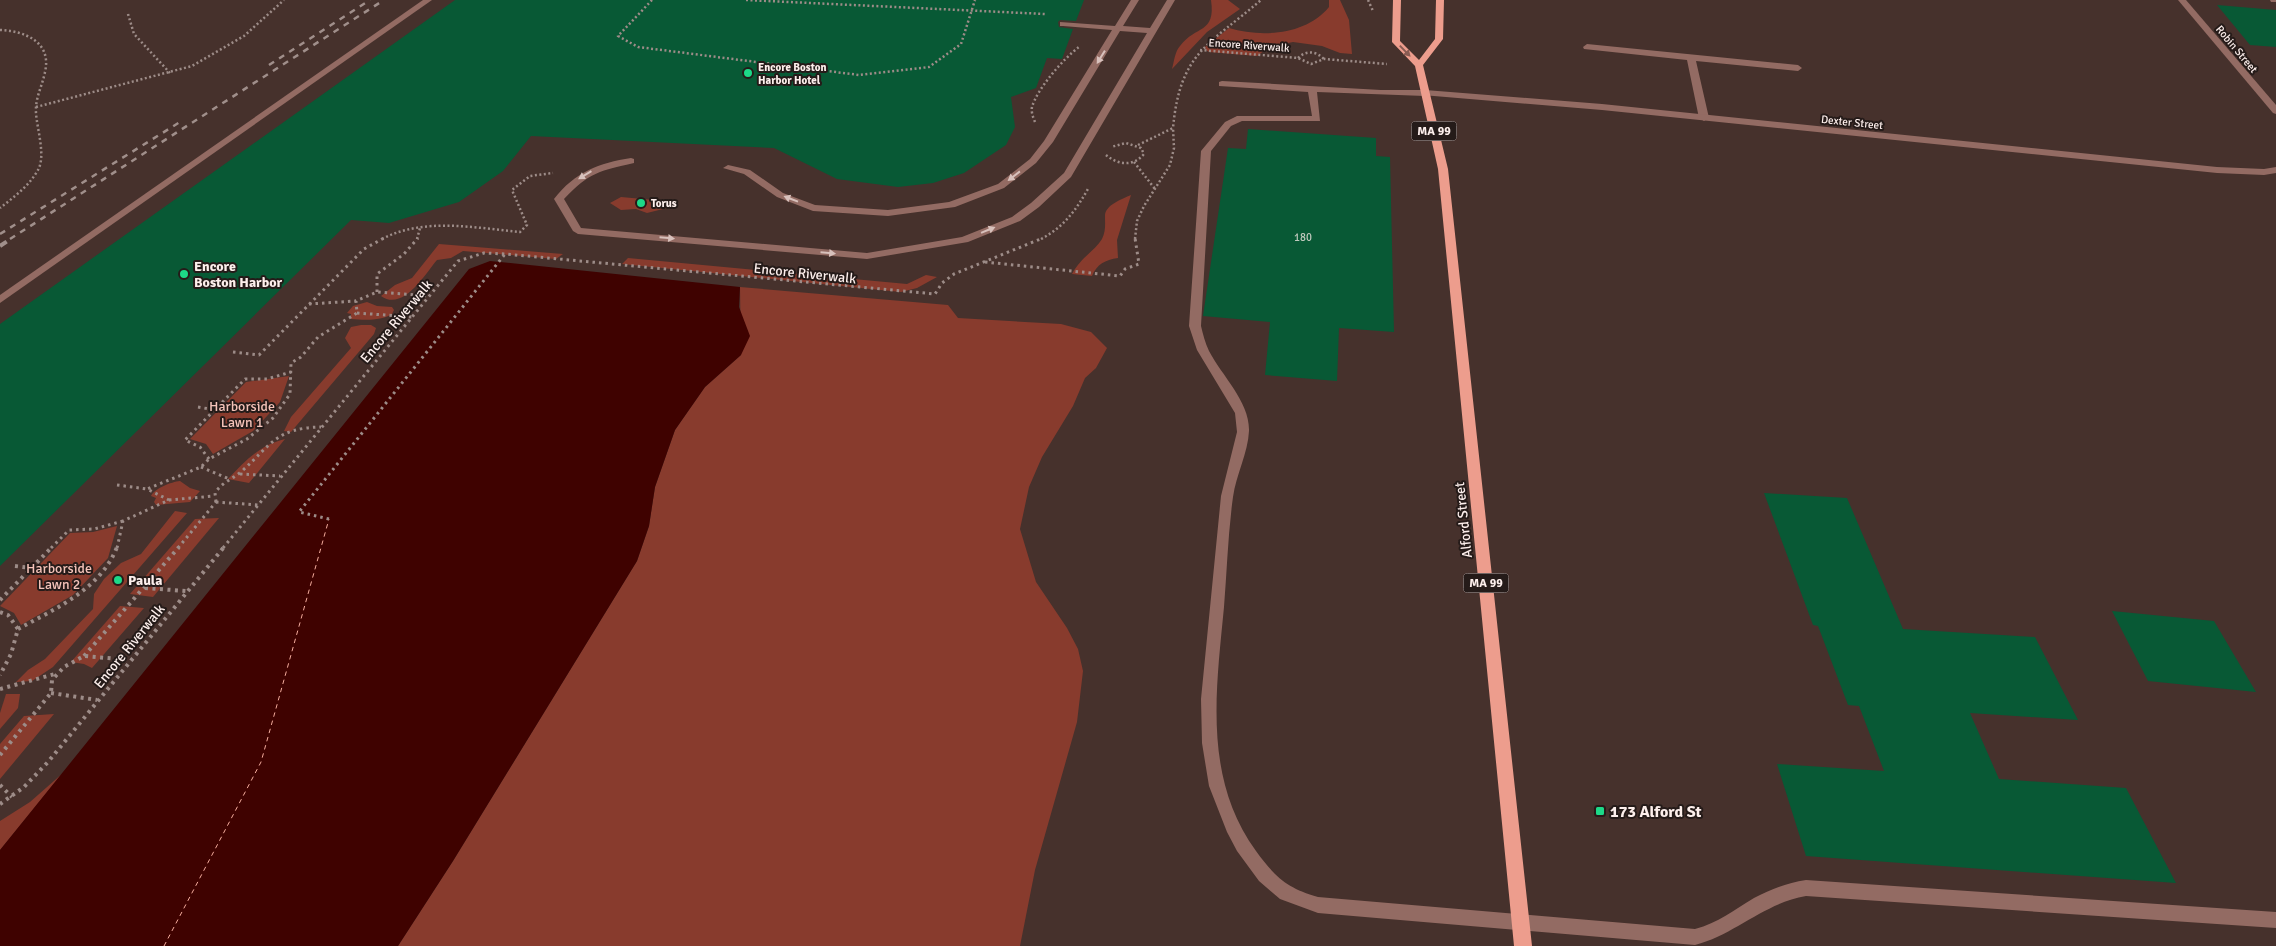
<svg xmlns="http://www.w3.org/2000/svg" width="2276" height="946" font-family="Signika,sans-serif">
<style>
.green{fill:#883b2d}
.water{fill:#3f0200}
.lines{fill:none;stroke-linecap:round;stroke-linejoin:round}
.ferry{stroke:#f4ac9d;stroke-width:1;stroke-dasharray:4.5 4;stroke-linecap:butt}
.building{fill:#085935}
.path-far2{stroke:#9d8c88;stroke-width:2.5;stroke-dasharray:2 2.5;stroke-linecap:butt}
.path-far1{stroke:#9d8c88;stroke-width:3;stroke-dasharray:2.5 4;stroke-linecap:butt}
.path{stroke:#9d8c88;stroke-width:4;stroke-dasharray:3 4.5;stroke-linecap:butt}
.service{fill:#936b63;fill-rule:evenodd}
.minor{fill:#936b63;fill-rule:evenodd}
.tertiary{fill:#936b63;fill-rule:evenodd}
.primary{fill:#ed9d8d;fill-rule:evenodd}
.rail-far1{stroke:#a08f8b;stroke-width:2.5;stroke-dasharray:6 6;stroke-linecap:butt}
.rail{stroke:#a08f8b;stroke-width:4;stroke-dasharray:8 8;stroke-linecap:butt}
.oneway{fill:#895c53}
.oneway2{fill:#d8c1bc}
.poi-dot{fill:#1dd988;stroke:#251b19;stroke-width:2}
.labels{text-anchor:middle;stroke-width:4;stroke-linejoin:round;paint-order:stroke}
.far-street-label{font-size:11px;fill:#fdefec;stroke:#251b19}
.far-poi-label{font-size:11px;font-weight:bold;fill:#fdefec;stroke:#251b19;text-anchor:start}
.number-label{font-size:11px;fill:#c0cabe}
.shield{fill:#251b19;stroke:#bcafad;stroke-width:1}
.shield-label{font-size:12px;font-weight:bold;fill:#fdefec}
.poi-label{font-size:14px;font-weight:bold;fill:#fdefec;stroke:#251b19;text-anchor:start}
.street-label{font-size:14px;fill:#fdefec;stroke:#251b19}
.park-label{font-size:14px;fill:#f5c3b9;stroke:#251b19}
.near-poi-label{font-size:16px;font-weight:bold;fill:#fdefec;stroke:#251b19;text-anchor:start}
</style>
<rect width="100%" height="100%" fill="#46312c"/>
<g class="green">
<path d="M 1211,0 L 1228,0 L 1240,9 L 1207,32 L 1172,69 C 1174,62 1175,51 1180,46 C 1196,25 1216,34 1211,0 Z"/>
<path d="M 1329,0 L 1340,0 L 1349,20 L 1352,54 L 1340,53 L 1322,46 L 1293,42 L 1269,47 L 1257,56 L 1209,52 L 1206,50 L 1205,47 L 1229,28 C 1262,38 1306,35 1329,7 Z"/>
<path d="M 1131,195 L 1117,240 L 1118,258 C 1105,260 1097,264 1092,276 L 1072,274 C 1081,257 1095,251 1102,239 C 1106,231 1105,224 1105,216 C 1105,205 1122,199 1131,195 Z"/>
<polygon points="621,197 665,201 667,208 647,213 636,209 621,210 610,203"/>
<path d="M 439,244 L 563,254 L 556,259 L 463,251 L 451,258 L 437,260 C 425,274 403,312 381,296 L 395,285 L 412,278 Z"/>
<polygon points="628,258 907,284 926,275 937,277 917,288 901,292 622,264"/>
<polygon points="740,287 948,305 958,318 1061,324 1091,332 1107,348 1096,368 1085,378 1073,406 1042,457 1029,487 1020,529 1036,582 1067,628 1078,649 1083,671 1077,722 1035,870 1020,946 398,946 453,861 637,561 649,526 655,487 675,430 705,387 741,355"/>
<path d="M 367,302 L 377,306 L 392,307 L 394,310 L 392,314 C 382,321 364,320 351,319 L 351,314 L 347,313 L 353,306 Z"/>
<polygon points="361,325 371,325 376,328 374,334 291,432 284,431 291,417 351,348 345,338 351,327"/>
<polygon points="289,376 280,402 253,431 213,454 206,444 190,439 246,382"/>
<path d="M 285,439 L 249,483 L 228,479 C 245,461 260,445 285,439 Z"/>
<path d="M 180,481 L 190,488 L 200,491 L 190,502 L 156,505 L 154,502 L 156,498 L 151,496 C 155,488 171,482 180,481 Z"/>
<polygon points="175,511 187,513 53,667 32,681 16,682 28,670 45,659 93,609 94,594 104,579 121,563 141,554"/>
<polygon points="219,518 153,597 130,594 195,519"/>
<polygon points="117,526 108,558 73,595 21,625 14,613 0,606 70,533 93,532"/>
<polygon points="120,606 144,608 92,668 84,664 71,662"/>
<polygon points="6,694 20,694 18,708 0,729 0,713"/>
<polygon points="54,714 0,779 0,780 0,744 24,716"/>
<polygon points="63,773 0,850 0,821 30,802"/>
</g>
<polygon class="water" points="490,261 740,287 739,307 750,336 741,355 705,387 675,430 655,487 649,526 637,561 453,861 398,946 0,946 0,850 469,269"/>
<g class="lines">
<polyline class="ferry" points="164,946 261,762 329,519"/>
</g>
<g class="building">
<polygon points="455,0 1084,0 1076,21 1060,20 1058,22 1059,27 1073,29 1062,59 1047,58 1036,88 1011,97 1015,127 1006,145 964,173 933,183 898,187 837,179 774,148 531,136 503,171 459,202 389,223 351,220 0,566 0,324"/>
<polygon points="2217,5 2276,10 2276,47 2250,45"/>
<polygon points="1248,129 1376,138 1376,156 1390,157 1394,332 1339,328 1337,381 1265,375 1270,322 1203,316 1228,148 1246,149"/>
<polygon points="1764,493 1847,498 1903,629 2035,637 2078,720 1970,713 1999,779 2126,788 2176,883 1806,856 1777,764 1884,771 1859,706 1848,705 1818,626 1813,625"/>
<polygon points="2112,611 2214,621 2256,692 2148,681"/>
</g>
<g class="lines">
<g class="path-far2">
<polyline points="652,0 618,36 638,47 859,75 929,67 961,44 975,0"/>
<polyline points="746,0 1045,14"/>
<polyline points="1368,0 1373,11"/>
<polyline points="128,14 134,34 170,73"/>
<path d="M 0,30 C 25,31 52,42 45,72 C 42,87 35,98 36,113 C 37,129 46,156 38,170 C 29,186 14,197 0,208"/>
<polyline points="1200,50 1298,58 1311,64 1324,59 1387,64"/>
<path d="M 1298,58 C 1306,50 1316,51 1324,59"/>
<polyline points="36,107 192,66 244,36 284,0"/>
<path d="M 1035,122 C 1033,117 1031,112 1032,107 C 1037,89 1064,58 1079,47"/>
<path d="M 1138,145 L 1173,128 C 1180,52 1209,45 1261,0"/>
<path d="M 1106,155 C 1118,165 1133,167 1144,154 L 1141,148 L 1126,143 L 1111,147"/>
<polyline points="1134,162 1155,189"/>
<path d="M 382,239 C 424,217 475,228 520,232 L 527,225 L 512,190 L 530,176 L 553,173"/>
<polyline points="417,239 420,228"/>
<path d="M 1041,239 C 1064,227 1077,209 1089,187"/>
<polyline points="1135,239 1137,221 1144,206 1170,165 1174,148 1173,128"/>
</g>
<g class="path-far1">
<polyline points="985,262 1120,276 1125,269 1139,264 1135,238"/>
<polyline points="377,292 377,274 404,254 418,238"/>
<polyline points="309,304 356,301"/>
<polyline points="357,313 413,317"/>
<polyline points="233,352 259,355 364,249 384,238"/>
<polyline points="198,407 215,410"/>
<polyline points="209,459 200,447 185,440 245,379 267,379 291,372"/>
<polyline points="201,467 229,479"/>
<polyline points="240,474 280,476"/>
<polyline points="117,485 147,489"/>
<polyline points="169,500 214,496"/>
<path d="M 216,502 L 215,493 C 222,482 233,479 242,471 C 272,444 276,428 321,427"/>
<polyline points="216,502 258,505"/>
<polyline points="329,519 299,512 505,254"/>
<polyline points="51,548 69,530 94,529 123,521"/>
<polyline points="117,548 123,521 169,500 147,489 201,467 209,459 247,439 273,418 290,394 291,363 301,357 318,337 357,313 356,301 377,292 430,296"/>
<polyline points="178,548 216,502"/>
<polyline points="223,548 458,261 484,253 505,254 935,294 942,283 954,274 1043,238"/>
</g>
<g class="path">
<polyline points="15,566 31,568"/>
<polyline points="145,588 186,591"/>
<polyline points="0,600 52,547"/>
<polyline points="0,612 8,615 18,629 11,654 0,675"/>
<path d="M 18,629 C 55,609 101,589 117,547"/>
<polyline points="84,656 179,547"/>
<polyline points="0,689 55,674"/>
<polyline points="51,693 97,700"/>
<polyline points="0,755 51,693 52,680 64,667 84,656 130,660"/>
<polyline points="0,785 12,797"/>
<polyline points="0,804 24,787 48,762 224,547"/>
</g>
<g class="service">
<polygon points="423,0 432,0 0,303 0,295"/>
<path d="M 1131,0 L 1139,0 L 1123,26 L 1150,28 L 1167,0 L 1175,0 L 1071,177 L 1039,207 L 1020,221 L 968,242 L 867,259 L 578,234 L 573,231 L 554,199 C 575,172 599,163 631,158 L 634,159 L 634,163 C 599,171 590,172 564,199 L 581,228 L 867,253 L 962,237 L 1012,217 L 1031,203 L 1064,173 L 1147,33 L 1120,31 L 1053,142 L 1036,163 L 1004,188 L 955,207 L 888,216 L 813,211 L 777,197 L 744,174 L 723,168 L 728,165 L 750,170 L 783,193 L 815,205 L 888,210 L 949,202 L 998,184 L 1030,159 L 1044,141 L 1112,30 L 1063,26 L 1060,26 L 1060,22 L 1115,26 Z"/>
<polygon points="1587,44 1798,65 1802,68 1798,71 1696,61 1709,118 1704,121 1699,118 1687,60 1584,49 1583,47"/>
<path d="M 1222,81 L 1381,90 L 1425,90 L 1429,93 L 1425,96 L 1317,92 L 1320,121 L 1242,121 L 1231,126 L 1211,151 L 1201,326 C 1203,334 1205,343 1209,351 C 1222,376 1250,402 1249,431 C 1248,453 1236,475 1233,497 C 1228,533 1227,570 1224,607 C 1216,691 1203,778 1256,851 C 1275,877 1287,888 1318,897 L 1695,929 C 1718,923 1734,910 1754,898 C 1771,889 1787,883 1806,880 L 2276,912 L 2276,928 L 1806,896 C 1764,903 1736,934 1695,945 L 1318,913 L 1280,899 L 1259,881 L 1237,851 L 1227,832 L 1209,786 L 1202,743 L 1201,699 L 1221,496 L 1237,432 L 1235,413 L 1197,350 L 1189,326 L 1201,151 L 1225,122 L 1237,116 L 1312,116 L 1308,92 L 1219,86 L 1219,82 Z"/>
</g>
<polygon class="minor" points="2270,0 2276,0 2276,2 2271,2"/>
<g class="tertiary">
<polygon points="2178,0 2186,0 2276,105 2276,114 2273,113"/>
<polygon points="1425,90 1602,104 2217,167 2264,169 2276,167 2276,173 2264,175 2217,173 1602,110 1422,95 1421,93"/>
</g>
<polygon class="primary" points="1393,0 1401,0 1400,41 1419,60 1435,39 1436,0 1444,0 1443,39 1423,65 1448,169 1532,946 1514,946 1438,169 1415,66 1392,42"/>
<g class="rail-far1">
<polyline points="269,65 370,0"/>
<polyline points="0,234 180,122"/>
<polyline points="10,239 384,0"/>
</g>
<polyline class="rail" points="0,246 12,238"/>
</g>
<defs><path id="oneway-solid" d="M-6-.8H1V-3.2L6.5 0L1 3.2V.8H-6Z" transform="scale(1.25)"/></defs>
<use class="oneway" href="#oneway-solid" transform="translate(1405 51) rotate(46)"/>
<g class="oneway2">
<use href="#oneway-solid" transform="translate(1101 57) rotate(122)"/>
<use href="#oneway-solid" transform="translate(585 175) rotate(149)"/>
<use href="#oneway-solid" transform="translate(1014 176) rotate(142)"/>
<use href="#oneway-solid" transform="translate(791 199) rotate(-159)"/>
<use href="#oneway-solid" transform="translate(988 230) rotate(-22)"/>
<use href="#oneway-solid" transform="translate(667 238) rotate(5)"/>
<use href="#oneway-solid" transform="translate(828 253) rotate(5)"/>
</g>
<g class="poi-dot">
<circle cx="748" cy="73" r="5"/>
<circle cx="641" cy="203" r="5"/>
<circle cx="184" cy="274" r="5"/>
<circle cx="118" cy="580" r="5"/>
<rect x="1595" y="806" width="10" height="10" rx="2.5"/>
</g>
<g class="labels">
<g class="far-street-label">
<text transform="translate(1249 45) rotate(4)" y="4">Encore Riverwalk</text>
<text transform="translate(2237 49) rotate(50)" y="4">Robin Street</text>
<text transform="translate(1852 122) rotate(6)" y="4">Dexter Street</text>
</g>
<g class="far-poi-label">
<text x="758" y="71">Encore Boston<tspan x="758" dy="13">Harbor Hotel</tspan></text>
<text x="651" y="207">Torus</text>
</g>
<g class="number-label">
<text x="1303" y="241">180</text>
</g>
<g class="shield">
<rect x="1411.5" y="121.5" width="45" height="19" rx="4"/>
<rect x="1463.5" y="573.5" width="45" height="19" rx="4"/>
</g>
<g class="shield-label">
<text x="1434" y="135">MA 99</text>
<text x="1486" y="587">MA 99</text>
</g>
<g class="poi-label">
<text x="194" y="271">Encore<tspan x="194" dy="16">Boston Harbor</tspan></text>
<text x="128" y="585">Paula</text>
</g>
<g class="street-label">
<text transform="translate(805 273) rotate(6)" y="5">Encore Riverwalk</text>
<text transform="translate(396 321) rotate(-50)" y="5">Encore Riverwalk</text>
<text transform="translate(1463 520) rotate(-96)" y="5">Alford Street</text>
<text transform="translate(129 646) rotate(-51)" y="5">Encore Riverwalk</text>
</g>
<g class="park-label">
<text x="242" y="411">Harborside<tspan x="242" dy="16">Lawn 1</tspan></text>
<text x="59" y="573">Harborside<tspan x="59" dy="16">Lawn 2</tspan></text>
</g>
<g class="near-poi-label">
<text x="1610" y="817">173 Alford St</text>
</g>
</g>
</svg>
